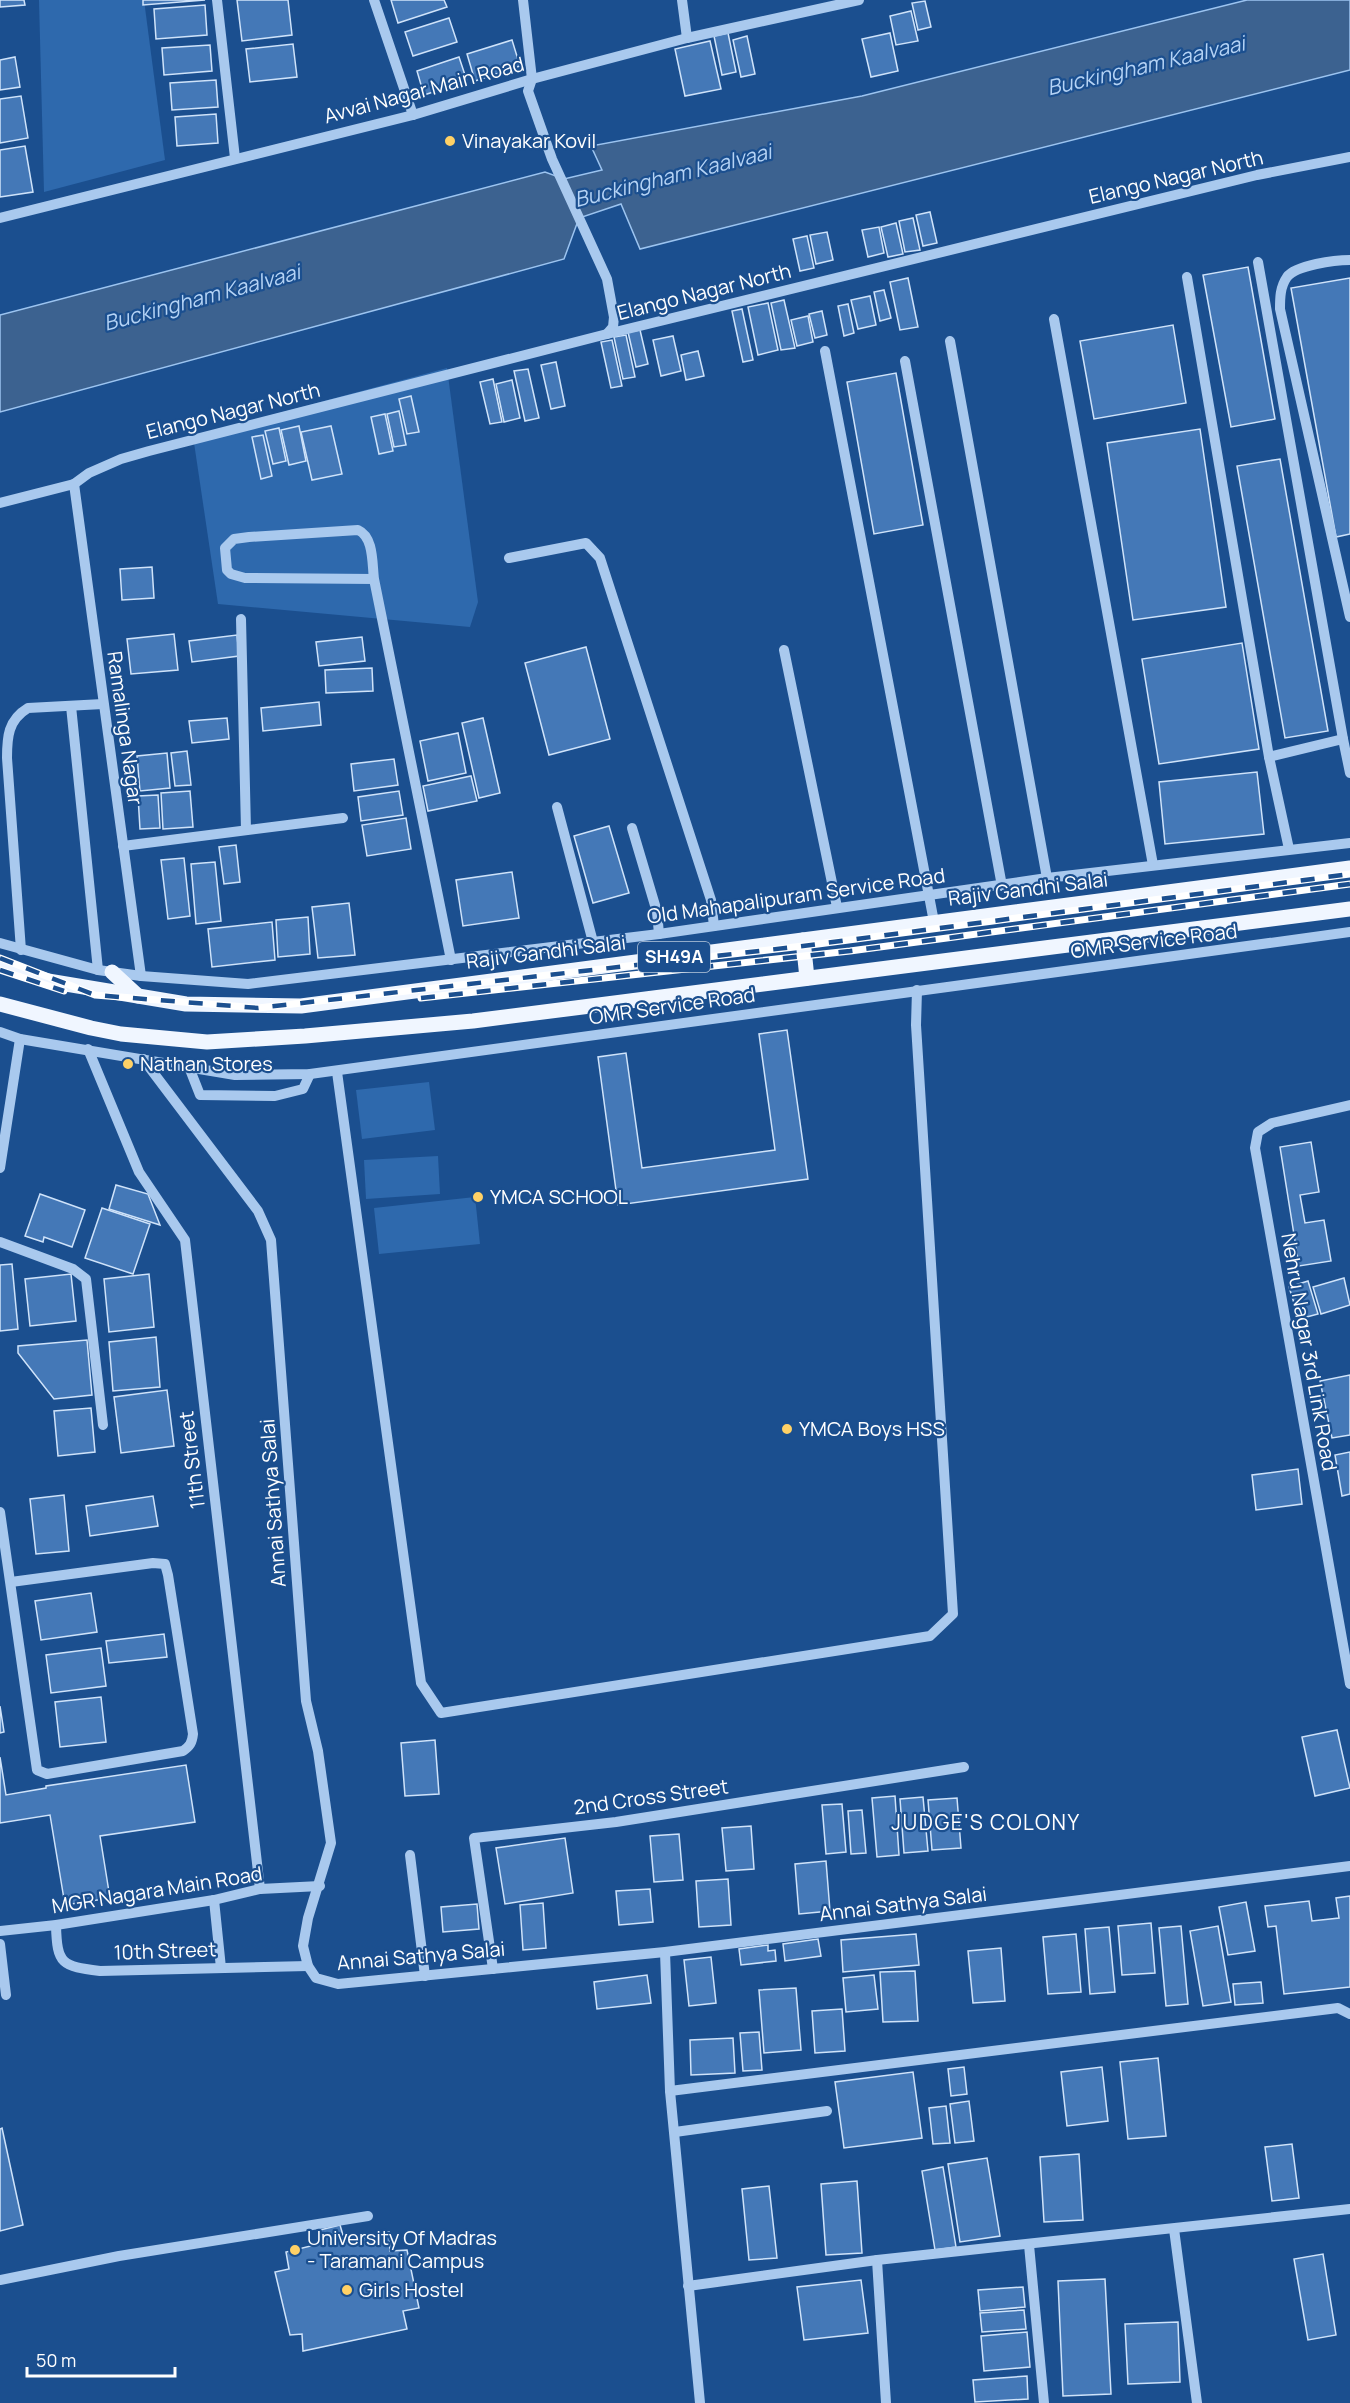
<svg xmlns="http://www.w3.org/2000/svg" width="1350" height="2403" font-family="Manrope,sans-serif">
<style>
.green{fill:#2e69ad}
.water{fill:#3c6290;stroke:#9cc4f0;stroke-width:1.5}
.building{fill:#4478b7;stroke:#cfe3fa;stroke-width:1.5}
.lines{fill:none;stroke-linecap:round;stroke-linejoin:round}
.minor{stroke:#a9c9ee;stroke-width:10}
.major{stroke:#f0f6ff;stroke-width:15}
.rail-casing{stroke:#fff;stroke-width:7}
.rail{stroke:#1b4f8f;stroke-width:4.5;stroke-dasharray:14;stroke-linecap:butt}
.poi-dot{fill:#ffd166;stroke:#1b4f8f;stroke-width:2}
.labels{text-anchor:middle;stroke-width:4.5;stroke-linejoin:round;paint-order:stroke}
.shield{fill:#1b4f8f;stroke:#bbcadd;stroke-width:1.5}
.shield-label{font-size:18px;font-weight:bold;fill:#fff}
.street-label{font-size:20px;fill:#fff;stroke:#1b4f8f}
.poi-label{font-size:20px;fill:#fff;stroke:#1b4f8f;text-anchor:start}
.water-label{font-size:21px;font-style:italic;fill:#b5d3f5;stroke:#1b4f8f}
.neighbourhood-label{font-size:21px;letter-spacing:1.5px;fill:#fff;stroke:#1b4f8f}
</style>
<rect width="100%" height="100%" fill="#1b4f8f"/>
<g class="green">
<polygon points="39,0 144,0 165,160 44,192"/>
<polygon points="447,368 478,602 470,627 218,604 193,436"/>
<polygon points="429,1082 435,1130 362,1139 356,1090"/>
<polygon points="438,1156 440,1194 366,1199 364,1160"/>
<polygon points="475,1197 480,1244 379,1254 374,1208"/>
</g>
<polygon class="water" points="1247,0 1350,0 1350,70 640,249 621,204 579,218 564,259 0,412 0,315 545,172 564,179 602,170 591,146 862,96"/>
<g class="building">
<polygon points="0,0 24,0 25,5 0,7"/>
<polygon points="143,0 205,0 143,5"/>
<polygon points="237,0 288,0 292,35 242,41"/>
<polygon points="391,0 444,0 447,7 398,23"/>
<polygon points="925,1 931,27 918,30 912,3"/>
<polygon points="205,5 207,35 156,39 154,9"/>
<polygon points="911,11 918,41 896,45 890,16"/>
<polygon points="449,18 457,42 413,56 405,32"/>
<polygon points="728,33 736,72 722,75 714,36"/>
<polygon points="890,33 898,71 871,77 862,39"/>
<polygon points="747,36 755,74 741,77 733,40"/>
<polygon points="512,40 520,66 475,81 467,54"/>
<polygon points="710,41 721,89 685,96 675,49"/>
<polygon points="293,44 297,77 250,82 246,49"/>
<polygon points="210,45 212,71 164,75 162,48"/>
<polygon points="15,57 20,87 0,90 0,60"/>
<polygon points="459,57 467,81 424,95 417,71"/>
<polygon points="216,80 218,107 172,110 170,83"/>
<polygon points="21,96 28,138 0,143 0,99"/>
<polygon points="216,114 218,143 177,146 175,117"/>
<polygon points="25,146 33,192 0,197 0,150"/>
<polygon points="930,212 937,243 923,246 916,215"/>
<polygon points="913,218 920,250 905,252 899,221"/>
<polygon points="896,223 903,254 888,257 881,227"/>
<polygon points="879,227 884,253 868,257 862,230"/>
<polygon points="827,232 833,260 816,264 810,235"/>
<polygon points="807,236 814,268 800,271 793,239"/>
<polygon points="1248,267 1275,419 1231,427 1203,275"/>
<polygon points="908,278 918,327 900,330 890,282"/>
<polygon points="1350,278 1350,534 1336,537 1291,288"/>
<polygon points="884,290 891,318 880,321 874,292"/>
<polygon points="870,296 876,325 858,329 851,300"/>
<polygon points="784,300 795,348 781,350 771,303"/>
<polygon points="768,303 778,350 758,355 748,307"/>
<polygon points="848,304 854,333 844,336 838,306"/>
<polygon points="742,309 753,360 743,362 732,311"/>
<polygon points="822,311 827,335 815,338 809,314"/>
<polygon points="808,316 813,342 797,346 791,320"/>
<polygon points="1173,325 1186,403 1094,419 1080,341"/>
<polygon points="640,330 648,364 636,367 628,332"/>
<polygon points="626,335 635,377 623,379 614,337"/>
<polygon points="673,336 681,371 661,376 653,340"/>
<polygon points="612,340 622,386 611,388 601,342"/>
<polygon points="698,351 704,376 686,380 681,355"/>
<polygon points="556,362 565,406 551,409 541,365"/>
<polygon points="528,369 539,418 525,421 514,371"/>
<polygon points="896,373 923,525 874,534 847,382"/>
<polygon points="493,379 502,422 490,424 480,382"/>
<polygon points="512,380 520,418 504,422 496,384"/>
<polygon points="411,396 419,432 407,434 399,399"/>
<polygon points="399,411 406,445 394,447 387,414"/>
<polygon points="385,414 393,451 379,454 371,417"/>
<polygon points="299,426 306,461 289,465 281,430"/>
<polygon points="331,426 342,474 312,480 301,432"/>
<polygon points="279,428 286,461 273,464 265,431"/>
<polygon points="1200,429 1226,607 1133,620 1107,443"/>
<polygon points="263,435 272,476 261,479 252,437"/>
<polygon points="1280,459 1328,731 1285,738 1237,466"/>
<polygon points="152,567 154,598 122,600 120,569"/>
<polygon points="174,634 178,670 131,674 127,639"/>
<polygon points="237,635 239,656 192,662 189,641"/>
<polygon points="362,637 365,661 319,666 316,642"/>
<polygon points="1242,643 1259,749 1159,764 1142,659"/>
<polygon points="586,647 610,739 549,755 525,663"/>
<polygon points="372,668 373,691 326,693 325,670"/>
<polygon points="319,702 321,725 263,731 261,708"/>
<polygon points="227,718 229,739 192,743 189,721"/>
<polygon points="483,718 500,793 479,798 462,723"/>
<polygon points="458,733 466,773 428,781 420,741"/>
<polygon points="187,751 191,785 175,786 171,753"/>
<polygon points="167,753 170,788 140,791 137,756"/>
<polygon points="394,759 398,785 354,791 351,764"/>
<polygon points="1257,772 1264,834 1165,844 1159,782"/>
<polygon points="471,776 477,801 428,811 423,786"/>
<polygon points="190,791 193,827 163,829 161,793"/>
<polygon points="399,791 403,815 361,821 358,797"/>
<polygon points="158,795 160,828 140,829 138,796"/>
<polygon points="406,818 411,849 367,856 362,825"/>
<polygon points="609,826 629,893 593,903 574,836"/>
<polygon points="236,845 240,882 224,884 219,847"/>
<polygon points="184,858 190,916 168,919 161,860"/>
<polygon points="215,862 221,921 196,924 191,864"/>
<polygon points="512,872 519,918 463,926 456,880"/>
<polygon points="349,903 355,955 318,958 312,907"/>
<polygon points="308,917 310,954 278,957 276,920"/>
<polygon points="272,922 275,960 212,967 208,929"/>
<polygon points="787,1030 808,1179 618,1205 598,1057 626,1053 642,1168 775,1150 759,1034"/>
<polygon points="1311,1142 1319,1192 1300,1195 1305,1223 1324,1220 1331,1261 1299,1266 1280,1147"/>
<polygon points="116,1185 148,1194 160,1225 109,1209"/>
<polygon points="40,1194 85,1210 72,1247 44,1237 43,1242 25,1236"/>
<polygon points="102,1208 150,1224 133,1274 85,1258"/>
<polygon points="12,1264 18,1329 0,1331 0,1265"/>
<polygon points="71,1274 76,1321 30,1326 25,1279"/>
<polygon points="149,1274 154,1327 109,1332 104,1279"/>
<polygon points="1344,1278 1350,1305 1321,1314 1313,1287"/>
<polygon points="1308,1281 1318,1314 1299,1319 1289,1287"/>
<polygon points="156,1337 160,1387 113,1391 109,1342"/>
<polygon points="87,1340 92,1395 54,1399 18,1353 18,1346"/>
<polygon points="1350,1375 1350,1435 1332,1438 1320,1381"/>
<polygon points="167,1390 174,1446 121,1453 114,1397"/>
<polygon points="91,1408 95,1452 58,1456 54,1411"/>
<polygon points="1350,1452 1350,1494 1342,1496 1335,1455"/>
<polygon points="1298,1469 1302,1504 1256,1510 1252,1475"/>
<polygon points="64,1495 69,1551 36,1554 30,1499"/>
<polygon points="153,1496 158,1526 90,1536 86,1506"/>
<polygon points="91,1593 97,1632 41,1640 35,1601"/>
<polygon points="164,1634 167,1657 109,1663 106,1641"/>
<polygon points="101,1648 106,1686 51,1693 46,1655"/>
<polygon points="101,1697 106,1742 60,1747 55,1702"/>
<polygon points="0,1706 4,1732 0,1733"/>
<polygon points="1337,1730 1350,1788 1315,1796 1302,1737"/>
<polygon points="435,1740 439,1794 405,1796 401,1743"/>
<polygon points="0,1757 6,1795 46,1788 46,1786 186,1765 195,1822 100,1836 110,1898 65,1905 50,1815 0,1823"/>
<polygon points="895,1796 899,1855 877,1857 872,1798"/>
<polygon points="923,1797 928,1851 904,1853 900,1799"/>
<polygon points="957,1798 961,1848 932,1850 928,1800"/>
<polygon points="842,1804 846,1852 826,1854 822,1805"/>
<polygon points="862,1810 866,1853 851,1854 848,1811"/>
<polygon points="751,1826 754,1869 726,1871 722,1828"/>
<polygon points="679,1834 683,1880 654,1882 650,1836"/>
<polygon points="565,1838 573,1893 505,1904 496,1848"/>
<polygon points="826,1861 830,1911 799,1914 795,1864"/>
<polygon points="728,1879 731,1925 699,1927 696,1881"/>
<polygon points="650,1889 653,1922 619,1925 616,1891"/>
<polygon points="1350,1896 1350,1987 1284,1994 1276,1926 1268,1927 1265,1906 1309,1901 1312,1921 1339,1918 1336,1898"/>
<polygon points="1246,1902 1255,1951 1228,1955 1219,1907"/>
<polygon points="543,1903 546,1948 523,1950 520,1905"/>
<polygon points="477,1904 479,1929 443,1932 441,1907"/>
<polygon points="1151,1923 1155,1973 1122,1975 1118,1926"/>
<polygon points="1181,1926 1188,2004 1166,2006 1159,1928"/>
<polygon points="1218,1926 1231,2002 1203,2006 1190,1931"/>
<polygon points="1109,1927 1115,1992 1090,1994 1085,1929"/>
<polygon points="916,1934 919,1965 843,1972 841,1940"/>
<polygon points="1076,1934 1081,1992 1048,1994 1043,1937"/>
<polygon points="818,1939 821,1956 785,1961 783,1944"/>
<polygon points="768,1945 768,1951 775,1950 776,1961 741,1965 739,1949"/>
<polygon points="1001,1948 1005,2001 973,2003 968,1951"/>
<polygon points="711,1957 716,2003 689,2006 684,1960"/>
<polygon points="915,1971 918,2021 883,2022 880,1972"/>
<polygon points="647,1975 651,2003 597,2009 594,1982"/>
<polygon points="874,1975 878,2009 846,2012 843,1978"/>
<polygon points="1261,1982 1263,2003 1235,2005 1233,1984"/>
<polygon points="796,1988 801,2050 764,2053 759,1990"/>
<polygon points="842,2009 845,2051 815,2053 812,2011"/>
<polygon points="759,2032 762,2070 743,2071 740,2033"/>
<polygon points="733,2038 735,2073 691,2075 690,2040"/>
<polygon points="1158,2058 1166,2136 1128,2139 1120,2062"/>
<polygon points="964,2067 967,2094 951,2096 948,2069"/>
<polygon points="1102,2067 1108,2121 1067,2126 1061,2072"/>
<polygon points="913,2072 922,2138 844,2148 835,2082"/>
<polygon points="969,2101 974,2141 955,2143 950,2104"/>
<polygon points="946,2106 950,2143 933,2144 929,2108"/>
<polygon points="2,2128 23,2225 0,2231 0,2129"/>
<polygon points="1292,2144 1299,2198 1272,2201 1265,2147"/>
<polygon points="1079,2154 1083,2220 1044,2222 1040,2157"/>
<polygon points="987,2158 1000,2236 960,2242 948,2164"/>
<polygon points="943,2167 956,2247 935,2250 922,2171"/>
<polygon points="857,2181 862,2253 826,2255 821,2184"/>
<polygon points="769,2186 777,2258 749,2260 742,2189"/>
<polygon points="340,2225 345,2242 389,2232 390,2251 407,2250 419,2308 403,2311 407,2329 303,2351 302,2334 290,2335 275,2272 289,2269 286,2252 323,2243 320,2230"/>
<polygon points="1323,2254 1336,2335 1308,2340 1294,2259"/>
<polygon points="1105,2279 1111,2394 1063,2396 1058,2281"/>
<polygon points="861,2280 868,2333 804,2340 797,2287"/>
<polygon points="1023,2287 1025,2307 980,2311 978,2290"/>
<polygon points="1024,2310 1026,2329 982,2332 980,2313"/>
<polygon points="1178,2322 1180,2382 1128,2384 1125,2324"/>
<polygon points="1027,2332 1030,2367 984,2371 981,2336"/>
<polygon points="1027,2376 1028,2399 975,2402 973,2380"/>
</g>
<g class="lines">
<g class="minor">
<polyline points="217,0 235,158"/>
<polyline points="374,0 413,115"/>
<polyline points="523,0 532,79 528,91 552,159 607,279 614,317 613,327 607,334"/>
<polyline points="682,0 687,38"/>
<polyline points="0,218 413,115 532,79 687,38 859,0"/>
<path d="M 1350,260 C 1335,260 1296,265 1287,277 C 1280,287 1280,298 1280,309 L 1350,617"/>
<polyline points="1258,262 1343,739"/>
<polyline points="1187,277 1269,757 1289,849"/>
<polyline points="1054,319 1153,865"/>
<polyline points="950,341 1047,878"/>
<polyline points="825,351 934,922"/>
<polyline points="905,361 1002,886"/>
<polyline points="74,484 141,976"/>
<polyline points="0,503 74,484 89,473 121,459 149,451 607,334 1257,175 1350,157"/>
<polyline points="509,558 586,543 600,558 711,900 714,926"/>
<path d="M 374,579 C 372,564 374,537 358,530 L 249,537 L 234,539 L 225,548 L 227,570 L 231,574 L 245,578 L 374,579 L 451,960"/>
<polyline points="241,619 246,830"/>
<polyline points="784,650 837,907"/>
<polyline points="71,706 98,970"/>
<polyline points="1269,757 1343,739 1350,773"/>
<polyline points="557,807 593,942"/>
<polyline points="632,828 657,912 659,934"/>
<polyline points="123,846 343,818"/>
<polyline points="0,943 98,970 141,976 248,984 659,934 1047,878 1350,843"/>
<path d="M 21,950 L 7,758 C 7,737 8,720 28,708 L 103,704"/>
<polyline points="0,1032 20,1039 235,1075 310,1074 1350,932"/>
<polyline points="88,1049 139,1172 185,1240 260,1889"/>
<polyline points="143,1059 258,1211 271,1240 306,1701 318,1751 331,1843 308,1918 303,1946 308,1966 316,1978 338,1984 665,1952 1350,1866"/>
<polyline points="189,1067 200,1095 275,1096 303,1089 310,1074"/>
<polyline points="337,1072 421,1683 441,1713 930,1636 953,1614 916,1025 917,990"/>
<polyline points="1350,1105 1272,1123 1258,1132 1255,1148 1350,1684"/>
<polyline points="0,1168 20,1039"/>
<polyline points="0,1242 73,1269 86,1279 103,1425"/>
<path d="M 0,1512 L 37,1770 L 47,1774 L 183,1751 C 190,1746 192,1743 193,1734 L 168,1575 L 165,1564 L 153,1563 L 11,1582"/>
<polyline points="410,1855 425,1976"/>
<polyline points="214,1900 221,1968"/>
<path d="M 56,1925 C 57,1965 62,1966 100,1971 L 308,1966"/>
<polyline points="0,1931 56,1925 214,1900 260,1889 320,1886"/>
<polyline points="0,1944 6,1995"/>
<polyline points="665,1952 670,2091 700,2403"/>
<polyline points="493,1969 474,1838 616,1822 964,1767"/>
<polyline points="670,2091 1338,2008 1350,2014"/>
<polyline points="675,2132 827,2111"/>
<polyline points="1174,2229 1197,2403"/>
<polyline points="1029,2245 1044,2403"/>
<polyline points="877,2260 886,2403"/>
<polyline points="0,2280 119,2256 368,2216"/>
<polyline points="688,2286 877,2260 1350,2209"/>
</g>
<g class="major">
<polyline points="803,940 807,978"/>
<polyline points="0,965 48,981 186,1004 301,1006 1350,868"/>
<polyline points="112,972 138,996"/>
<polyline points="0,1004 91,1028 121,1034 207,1042 305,1036 473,1021 1350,909"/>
</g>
<defs>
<g id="rail">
<polyline points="0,958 95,995 258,1008 803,946 1350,874"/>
<polyline points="0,970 64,991"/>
<polyline points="421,998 850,951 1350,884"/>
</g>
</defs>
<use href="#rail" class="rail-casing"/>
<use href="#rail" class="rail"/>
</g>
<g class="poi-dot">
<circle cx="450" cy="141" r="6"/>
<circle cx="128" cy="1064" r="6"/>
<circle cx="478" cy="1197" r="6"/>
<circle cx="787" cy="1429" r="6"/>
<circle cx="295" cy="2250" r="6"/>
<circle cx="347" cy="2290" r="6"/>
</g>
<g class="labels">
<rect class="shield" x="638" y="942" width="72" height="30" rx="4.5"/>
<g class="shield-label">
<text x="674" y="963">SH49A</text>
</g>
<g class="street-label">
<text transform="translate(424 90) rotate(-15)" y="7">Avvai Nagar Main Road</text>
<text transform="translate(1176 177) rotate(-13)" y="7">Elango Nagar North</text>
<text transform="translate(704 292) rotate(-14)" y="7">Elango Nagar North</text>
<text transform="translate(233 411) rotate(-14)" y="7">Elango Nagar North</text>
<text transform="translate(125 728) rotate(82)" y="7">Ramalinga Nagar</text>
<text transform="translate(1028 889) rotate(-7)" y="7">Rajiv Gandhi Salai</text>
<text transform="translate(796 896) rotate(-8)" y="7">Old Mahapalipuram Service Road</text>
<text transform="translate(1154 941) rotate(-7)" y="7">OMR Service Road</text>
<text transform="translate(546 952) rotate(-7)" y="7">Rajiv Gandhi Salai</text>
<text transform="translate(672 1006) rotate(-8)" y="7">OMR Service Road</text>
<text transform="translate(1309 1352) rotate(80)" y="7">Nehru Nagar 3rd Link Road</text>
<text transform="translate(192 1460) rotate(-97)" y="7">11th Street</text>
<text transform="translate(273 1503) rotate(-94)" y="7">Annai Sathya Salai</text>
<text transform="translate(651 1797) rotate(-8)" y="7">2nd Cross Street</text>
<text transform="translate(157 1890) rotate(-9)" y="7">MGR Nagara Main Road</text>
<text transform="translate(903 1904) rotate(-7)" y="7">Annai Sathya Salai</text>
<text transform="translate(165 1951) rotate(-2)" y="7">10th Street</text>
<text transform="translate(421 1956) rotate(-5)" y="7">Annai Sathya Salai</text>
</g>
<g class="poi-label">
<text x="462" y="148">Vinayakar Kovil</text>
<text x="140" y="1071">Nathan Stores</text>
<text x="490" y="1204">YMCA SCHOOL</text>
<text x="799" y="1436">YMCA Boys HSS</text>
<text x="307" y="2245">University Of Madras<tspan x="307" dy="23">- Taramani Campus</tspan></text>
<text x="359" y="2297">Girls Hostel</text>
</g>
<g class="water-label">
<text transform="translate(1146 66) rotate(-13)" y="7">Buckingham Kaalvaai</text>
<text transform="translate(673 176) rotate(-14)" y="7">Buckingham Kaalvaai</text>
<text transform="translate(202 298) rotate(-15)" y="7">Buckingham Kaalvaai</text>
</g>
<g class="neighbourhood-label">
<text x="986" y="1830">JUDGE'S COLONY</text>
</g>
</g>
<path d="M27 2367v9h148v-9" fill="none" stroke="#ffffff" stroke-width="3"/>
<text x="36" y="2367" font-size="18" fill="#ffffff" stroke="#1b4f8f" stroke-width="4.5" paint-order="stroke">50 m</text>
</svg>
